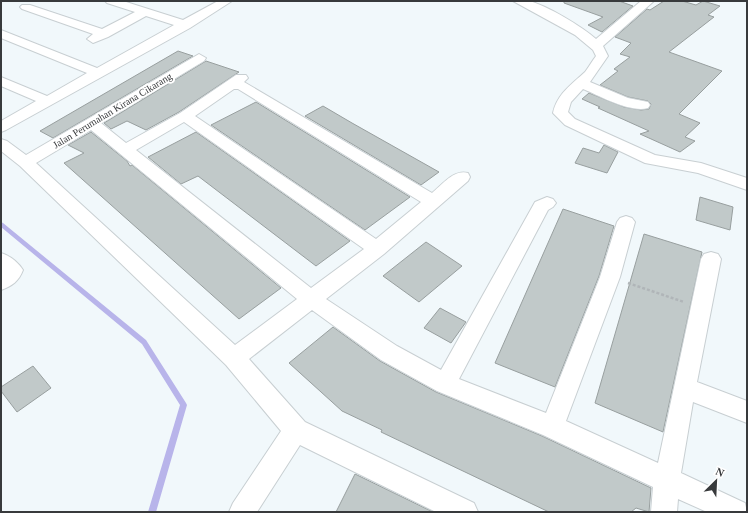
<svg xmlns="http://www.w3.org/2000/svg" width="748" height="513" font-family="'Times New Roman',serif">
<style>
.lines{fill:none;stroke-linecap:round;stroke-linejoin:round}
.stream{fill:#b8b4ea;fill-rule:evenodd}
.building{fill:#c1c9c9;stroke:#989f9f}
.minor-casing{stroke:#c8cfd2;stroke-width:2}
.path{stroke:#b0b5b8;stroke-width:2.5;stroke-dasharray:3 2;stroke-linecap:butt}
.minor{fill:#fff;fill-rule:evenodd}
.labels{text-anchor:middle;stroke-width:4;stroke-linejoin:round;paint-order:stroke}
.far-street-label{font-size:10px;fill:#383a3c;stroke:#fff}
</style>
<rect width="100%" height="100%" fill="#f1f8fb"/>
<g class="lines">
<polygon class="stream" points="1,222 3,223 146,340 186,403 187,405 156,512 148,512 180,405 142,344 1,227"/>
</g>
<g class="building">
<polygon points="564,1 619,1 633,6 602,32 588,25 603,17 564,3"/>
<polygon points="664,1 682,1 696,5 703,1 720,6 708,15 714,17 669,52 722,71 679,114 700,123 685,137 695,141 680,152 640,134 649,131 598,108 600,107 582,99 589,93 624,107 641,110 649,109 651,104 648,101 628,97 600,85 618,71 614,69 630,57 620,54 631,43 615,37 647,9 650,10"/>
<polygon points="178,51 193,56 53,138 40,131"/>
<polygon points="206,61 239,72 179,112 146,130 127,121 111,129 104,123"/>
<polygon points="256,102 410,197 365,230 211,125"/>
<polygon points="323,106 352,123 439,172 421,185 305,116"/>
<polygon points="91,132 127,161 130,166 132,165 281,288 239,319 64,163 84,153 68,145"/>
<polygon points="196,132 350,241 316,266 198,176 181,184 148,157"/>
<polygon points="604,145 618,152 607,173 575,163 583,148 599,153"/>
<polygon points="700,197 733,207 730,230 696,220"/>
<polygon points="563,209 614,226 599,276 555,387 495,363"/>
<polygon points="644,234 702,252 663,432 595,403"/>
<polygon points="426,242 462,266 419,302 383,276"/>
<polygon points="440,308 466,322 451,343 424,328"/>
<polygon points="333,327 380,361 436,392 542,436 651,488 649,512 636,508 631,512 549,512 381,432 382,430 342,411 289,363"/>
<polygon points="33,366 51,388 17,412 1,391 1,387"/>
<polygon points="355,474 433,512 336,512"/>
</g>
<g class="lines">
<defs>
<g id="minor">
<polygon points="105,1 123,1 183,20 218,1 232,1 190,28 6,130 1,132 1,121 36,101 1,86 1,77 47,96 87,73 1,38 1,30 97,68 174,25 146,16 108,37 93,43 87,39 93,34 22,9 20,7 22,5 30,5 102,29 135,12 107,3"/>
<path d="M 513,1 C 518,1 524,0 529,1 C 548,6 581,26 596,39 L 641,1 L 654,1 L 603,46 L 608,56 L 590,82 L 628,98 L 648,102 L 650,105 L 648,108 C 630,113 600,96 583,89 L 571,102 L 568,112 L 575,119 L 655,155 L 701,163 L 747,178 L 747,190 L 698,173 L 645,163 L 565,125 L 553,113 C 557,94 572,84 585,72 C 589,67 592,61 596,56 L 593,50 L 575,35 Z"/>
<path d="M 199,54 L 206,58 L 204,61 L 101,123 L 126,143 L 180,113 L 236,75 L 246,75 L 248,78 L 244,82 L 432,193 C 442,185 454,169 468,173 L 470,177 L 468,181 L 384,254 L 326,299 L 397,346 L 441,370 L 535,202 L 547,197 L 553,199 L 556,203 L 553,207 L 548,210 L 459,379 L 546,413 L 600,277 L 617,222 L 620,218 L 626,216 L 632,218 L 635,222 L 620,277 L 566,421 L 658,463 L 701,259 L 704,254 L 711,252 L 718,254 L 721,259 L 697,382 L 747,401 L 747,423 L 693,402 L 681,473 L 745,503 L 747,512 L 707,512 L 678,499 L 677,512 L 651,512 L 653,487 L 543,435 L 437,391 L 381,360 L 312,310 L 249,359 L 305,422 L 474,503 L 478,512 L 436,512 L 300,445 L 257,512 L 229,512 L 233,503 L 281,431 L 226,365 L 20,166 L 1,151 L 1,139 L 7,141 L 26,155 ZM 234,89 L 238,89 L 421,202 L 376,239 L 195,116 ZM 184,122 L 364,249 L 311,288 L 136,150 ZM 91,130 L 297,299 L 235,345 L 36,163 Z"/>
<path d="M 1,253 C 10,256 18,262 23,270 C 19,281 12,286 1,290 Z"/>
</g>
</defs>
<use href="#minor" class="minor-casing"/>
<polyline class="path" points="628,283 684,302"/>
<use href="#minor" class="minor"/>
</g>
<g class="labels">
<g class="far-street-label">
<text transform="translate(112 110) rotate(-31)" y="4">Jalan Perumahan Kirana Cikarang</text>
</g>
</g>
<rect width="748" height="513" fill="none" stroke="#383a3c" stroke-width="4"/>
<g transform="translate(716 481) rotate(24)" stroke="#ffffff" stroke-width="3" paint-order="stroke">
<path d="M0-3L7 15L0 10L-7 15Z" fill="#383a3c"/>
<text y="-6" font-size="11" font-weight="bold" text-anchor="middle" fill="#383a3c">N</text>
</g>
</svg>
